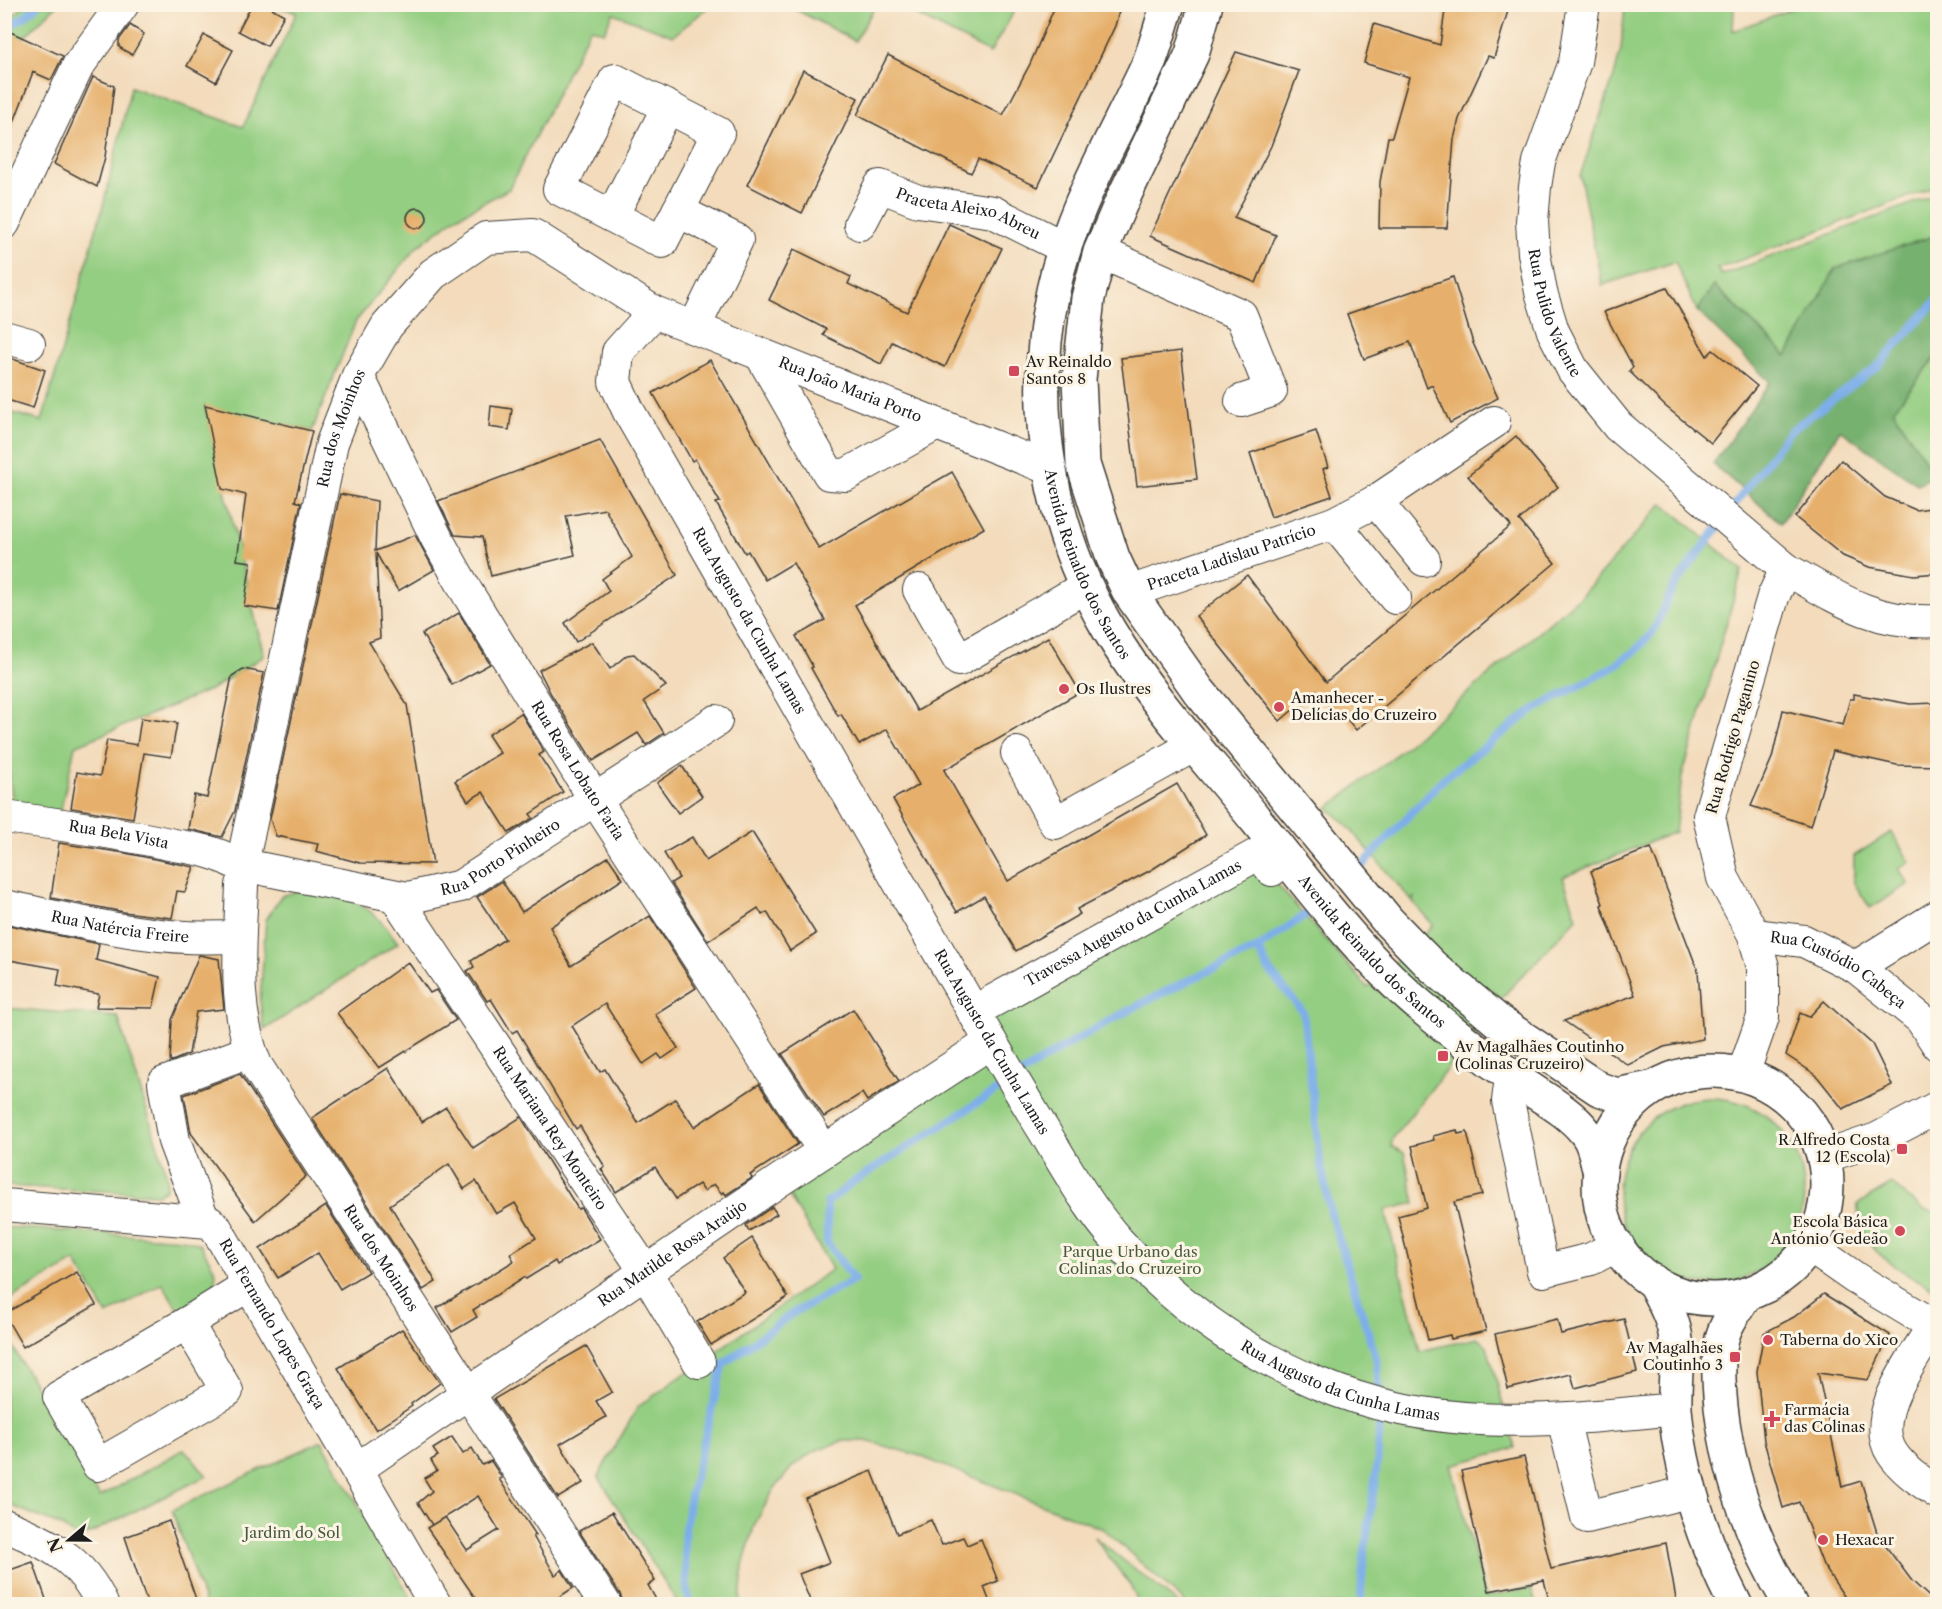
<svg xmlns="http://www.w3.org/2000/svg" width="1942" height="1609" font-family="'Libre Caslon Text',serif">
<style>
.green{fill:#94ce82;stroke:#58754f;stroke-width:1.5}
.forest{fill:#77b170;stroke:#4a6646;stroke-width:1.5}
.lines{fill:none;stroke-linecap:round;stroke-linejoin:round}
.stream{stroke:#7daee9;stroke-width:8}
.building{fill:#e6b06c;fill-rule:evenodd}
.minor-casing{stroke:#3c3934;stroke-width:34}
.major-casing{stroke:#3c3934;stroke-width:36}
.minor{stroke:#fff;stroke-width:32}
.major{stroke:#fff;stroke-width:33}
.poi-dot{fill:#d1495b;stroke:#fcf5e5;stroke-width:2}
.labels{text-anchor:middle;stroke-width:6;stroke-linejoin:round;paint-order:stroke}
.street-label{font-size:15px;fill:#1c1c1c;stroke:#fcf5e5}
.poi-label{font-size:15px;fill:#1c1c1c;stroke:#fcf5e5;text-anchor:start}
.park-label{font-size:15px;fill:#465a40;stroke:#fcf5e5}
</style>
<rect width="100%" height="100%" fill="#fcf5e5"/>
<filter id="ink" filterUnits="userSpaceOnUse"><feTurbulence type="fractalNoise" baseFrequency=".0167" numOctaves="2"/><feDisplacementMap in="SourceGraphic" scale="12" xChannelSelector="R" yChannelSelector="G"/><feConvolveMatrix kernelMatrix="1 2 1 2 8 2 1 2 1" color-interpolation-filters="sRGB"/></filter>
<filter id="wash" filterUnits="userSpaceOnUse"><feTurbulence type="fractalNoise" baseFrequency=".008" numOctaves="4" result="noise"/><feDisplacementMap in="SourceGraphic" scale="24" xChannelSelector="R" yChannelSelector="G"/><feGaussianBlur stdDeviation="1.35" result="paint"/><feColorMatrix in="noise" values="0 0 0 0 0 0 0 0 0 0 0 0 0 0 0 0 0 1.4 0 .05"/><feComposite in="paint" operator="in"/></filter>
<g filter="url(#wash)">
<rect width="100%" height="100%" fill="#f3dbbc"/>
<g class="green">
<polygon points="22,5 57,5 22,39 5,32 4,24 24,6"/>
<polygon points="266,5 711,5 673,36 613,13 604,32 590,28 509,189 455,218 416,248 356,321 312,431 205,406 264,656 212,689 75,746 60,813 14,812 8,764 5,764 5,411 42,421 104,202 131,87 243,127 297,12"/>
<polygon points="787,5 876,5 855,41"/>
<polygon points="897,5 1018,5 990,53"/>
<polygon points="1625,5 1734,5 1733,31 1802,5 1937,5 1937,186 1717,269 1722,275 1937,194 1937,235 1836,268 1787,356 1715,286 1697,311 1675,262 1602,285 1580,176 1614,76 1621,49"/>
<polygon points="1937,356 1937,480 1893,410"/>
<polygon points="1663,503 1742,570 1682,777 1675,832 1563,877 1577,918 1507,992 1393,1138 1391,1146 1404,1153 1415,1203 1385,1210 1420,1351 1477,1338 1487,1346 1515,1448 1451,1465 1486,1597 1531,1588 1536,1604 1187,1604 1103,1529 917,1455 866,1441 842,1441 816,1450 793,1466 774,1489 754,1526 743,1566 740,1604 678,1604 598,1476 638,1407 832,1269 780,1180 990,1042 973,1012 1255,859 1368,988 1433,925 1412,901 1416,896 1411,900 1345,823 1328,808 1392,758 1582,595"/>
<polygon points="1891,832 1910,862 1899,869 1909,884 1870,908 1854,883 1854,856"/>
<path d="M 309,888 C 355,899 370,903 398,943 L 264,1030 L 260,1002 L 266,920 L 281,896 Z"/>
<polygon points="5,1008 118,1017 167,1176 166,1189 158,1194 5,1186"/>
<circle cx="1711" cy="1191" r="93"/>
<path d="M 1892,1184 L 1922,1209 L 1937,1212 L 1937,1291 C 1903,1270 1855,1252 1858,1204 Z"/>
<polygon points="4,1227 183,1239 200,1244 216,1272 214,1291 179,1311 162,1283 107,1315 75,1261 5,1302"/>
<polygon points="4,1332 100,1497 184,1449 207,1476 78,1539 61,1526 5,1503"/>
<polygon points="322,1441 414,1604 205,1604 172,1510"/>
<polygon points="1094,1537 1179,1604 1139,1604 1130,1585"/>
</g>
<polygon class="forest" points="1937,235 1937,356 1893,410 1935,476 1917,484 1840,430 1781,523 1713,464 1770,382 1697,311 1714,286 1787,356 1836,268"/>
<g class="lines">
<g class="stream">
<polyline points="4,29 26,16 38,4"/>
<polyline points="1729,512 1790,431 1877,367 1938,299"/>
<polyline points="1358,870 1443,779 1530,712 1608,670 1634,652 1653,632 1673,588 1722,522"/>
<polyline points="1315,908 1258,948 1268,969 1303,1012 1320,1160 1331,1214 1377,1361 1379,1395"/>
<path d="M 1020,1075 C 1095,1024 1175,986 1258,948"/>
<polyline points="690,1604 687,1591 684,1538 689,1501 723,1364 793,1313 854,1280 827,1242 827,1203 853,1182 1007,1084"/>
<path d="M 1361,1604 C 1361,1539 1382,1475 1379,1410"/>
</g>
</g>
<g id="blocks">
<g class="building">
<polygon points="252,4 265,4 284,15 267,46 238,31"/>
<polygon points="1056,4 1121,4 1115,26 1038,187 978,159 971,173 857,115 888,55 1003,115 1030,64"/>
<polygon points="1446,4 1510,4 1494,58 1488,56 1459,119 1454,139 1447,228 1379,228 1380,182 1388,137 1392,137 1409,77 1364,63 1374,24 1440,45"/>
<polygon points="130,25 144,34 132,55 119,47 119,40"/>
<polygon points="4,29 63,56 51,80 33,72 6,143"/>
<polygon points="204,35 233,50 216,82 187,66"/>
<polygon points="1236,52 1299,71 1271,146 1234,218 1276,235 1256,283 1150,236"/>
<polygon points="803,70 858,98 802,213 747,185"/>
<polygon points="93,77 114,86 105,157 97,187 54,164"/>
<circle cx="417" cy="218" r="10"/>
<polygon points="949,224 1002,248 945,367 892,342 881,364 823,335 826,329 769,300 794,249 851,277 848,284 907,312"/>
<polygon points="1453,277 1473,343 1498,398 1450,423 1432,385 1427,388 1410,342 1364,359 1347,314"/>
<polygon points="1667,288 1707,356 1713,350 1757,386 1711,443 1665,406 1629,371 1633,367 1604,312"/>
<polygon points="1181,351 1197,479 1137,486 1121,358"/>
<polygon points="4,356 45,370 33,408 4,399"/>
<polygon points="710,360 819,549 952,472 984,528 855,605 917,711 1048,637 1080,692 944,770 1008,881 1177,784 1206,835 1151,870 1077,909 1080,914 1016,951 984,896 957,912 893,799 919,785 887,729 859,745 841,714 838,716 811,668 813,667 796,636 825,620 793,563 765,580 748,551 745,553 716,503 720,502 695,459 692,461 653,393"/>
<polygon points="205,405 312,431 295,501 301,503 278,611 244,606 251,562 237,560 246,495 222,489"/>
<polygon points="491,406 512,409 509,430 489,427"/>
<polygon points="1316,431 1328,467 1323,469 1332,496 1271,517 1250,453"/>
<polygon points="1516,436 1558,487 1519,520 1555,563 1356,730 1341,712 1337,715 1316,690 1280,721 1196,616 1247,575 1326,682 1511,526 1468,476"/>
<polygon points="600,440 677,575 576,642 565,623 609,591 602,579 632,557 605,509 566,516 575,555 491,576 482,537 455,535 438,501"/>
<polygon points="1841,460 1885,497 1916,510 1938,507 1938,573 1914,575 1869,567 1843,556 1795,517"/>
<polygon points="340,494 377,501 375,551 415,535 434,570 398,591 376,553 380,638 369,642 407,705 433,864 360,863 316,851 318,844 276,836 270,819"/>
<polygon points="459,613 490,664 452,685 422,634"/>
<polygon points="592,642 610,669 627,655 634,654 666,686 644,701 664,733 646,745 638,733 593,761 551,694 539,670"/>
<polygon points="243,669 264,673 235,811 222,837 188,829 194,795 207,798 232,676"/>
<polygon points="1854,694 1910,704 1938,703 1938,766 1897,765 1833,751 1811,826 1751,806 1772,758 1783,710 1843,725 1850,699 1854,699"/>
<polygon points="521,713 544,752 539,755 563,792 530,814 533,818 509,833 483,792 468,801 455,781 500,753 488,735"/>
<polygon points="141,718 177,723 171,757 144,753 133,818 71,808 77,772 100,776 107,740 137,745"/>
<polygon points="682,766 702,796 678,813 657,783"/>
<polygon points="752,832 816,934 790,951 767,912 762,915 758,908 708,941 671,883 679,878 664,853 692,837 706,861"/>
<polygon points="59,843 125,853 194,867 185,892 177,891 172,918 124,912 51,898"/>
<polygon points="1651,848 1698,971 1703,1039 1664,1047 1628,1065 1564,1021 1635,995 1601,905 1603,904 1591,871"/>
<polygon points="608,857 623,879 550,927 571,966 650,916 696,988 655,1014 678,1048 662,1059 658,1054 643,1064 605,1004 572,1026 600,1072 605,1069 638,1123 675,1099 694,1127 759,1084 798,1144 750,1175 752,1178 726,1195 724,1192 722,1194 714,1184 704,1191 699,1184 676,1199 655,1167 616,1192 601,1169 605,1167 580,1126 576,1129 517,1030 512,1033 491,999 487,1001 467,971 474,967 471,961 505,939 477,897 502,881 522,912"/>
<polygon points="4,924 99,944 96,960 160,977 153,1008 96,1007 99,994 57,986 60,969 4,959"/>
<polygon points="199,955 219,959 224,1009 196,1012 189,1054 170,1062 172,1020"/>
<polygon points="408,962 430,993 436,990 456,1020 379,1068 337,1013"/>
<polygon points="1824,1001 1872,1044 1892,1085 1843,1109 1816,1075 1786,1055 1800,1013 1809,1017"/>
<polygon points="853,1009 899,1081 867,1101 862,1093 824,1117 782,1054"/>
<polygon points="388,1068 422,1122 446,1107 473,1148 521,1117 578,1209 581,1208 600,1239 557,1265 555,1261 526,1279 524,1277 473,1310 477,1317 452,1332 437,1308 514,1261 510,1254 536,1238 515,1203 496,1214 476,1181 464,1189 449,1164 390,1205 436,1282 423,1290 312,1118"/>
<polygon points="240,1074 306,1176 255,1221 191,1133 184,1095"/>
<polygon points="1457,1130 1458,1134 1467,1132 1482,1195 1454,1202 1486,1331 1451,1339 1450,1335 1428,1340 1398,1216 1427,1208 1412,1146 1434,1140 1433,1136"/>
<polygon points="326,1206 368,1272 340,1289 318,1253 278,1278 260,1249"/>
<polygon points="772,1207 777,1214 749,1231 746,1225"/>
<polygon points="752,1238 788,1297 711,1345 697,1322 745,1292 723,1258"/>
<polygon points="77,1272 96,1305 23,1347 4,1314"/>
<polygon points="1824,1294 1890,1335 1868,1380 1818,1373 1842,1487 1861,1481 1878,1536 1912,1581 1938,1605 1850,1605 1823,1565 1799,1502 1783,1508 1764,1441 1757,1371 1764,1333 1794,1317"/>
<polygon points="1557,1319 1561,1334 1624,1319 1637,1372 1575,1388 1571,1374 1508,1389 1495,1334"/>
<polygon points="402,1329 440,1383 411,1404 412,1406 376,1430 338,1368"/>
<polygon points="586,1346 612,1392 596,1401 606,1417 560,1444 583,1483 558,1498 494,1399"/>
<path d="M 452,1437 L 463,1454 L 472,1448 L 482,1465 L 491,1461 L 502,1478 L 499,1479 L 536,1535 L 533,1536 L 555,1575 L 562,1570 L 573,1588 L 547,1605 L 480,1605 L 427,1528 L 445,1517 L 432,1525 L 418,1503 L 432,1491 L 424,1478 L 437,1471 L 431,1460 L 438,1456 L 433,1449 ZM 478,1496 L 499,1530 L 467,1550 L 445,1517 Z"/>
<polygon points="1524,1457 1551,1569 1666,1543 1677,1605 1550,1605 1544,1580 1489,1591 1461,1471"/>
<polygon points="872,1471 897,1534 931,1520 942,1545 963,1537 967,1545 981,1539 998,1581 984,1587 991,1605 812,1605 799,1574 830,1562 805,1498"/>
<polygon points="612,1512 655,1581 648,1585 659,1605 624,1605 620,1594 579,1531"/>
<polygon points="169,1521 198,1605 148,1605 125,1537"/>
<polygon points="33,1562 48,1605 4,1605 4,1572"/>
</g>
</g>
</g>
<g filter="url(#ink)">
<use href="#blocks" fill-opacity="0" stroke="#3c3934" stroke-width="1.5"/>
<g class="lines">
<defs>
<g id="minor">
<path id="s1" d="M 1584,4 L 1575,62 L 1539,162 L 1535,187 L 1532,221 L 1534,253 L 1541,292 L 1553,331 L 1573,370 L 1618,426 L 1786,569 L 1773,597 L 1709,816 L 1723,878 L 1754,935 L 1763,967 L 1763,1017 L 1743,1074"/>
<polygon points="615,80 718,133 662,242 559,189"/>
<polyline points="678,211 737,240 694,328"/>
<polyline points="612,216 668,107"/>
<polyline points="4,223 78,66 123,4"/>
<path id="s2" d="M 860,224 L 880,186 L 918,201 L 993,212 L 1063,247"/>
<polyline points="1100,252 1241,315 1271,391 1241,401"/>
<path id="s3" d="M 654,312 L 618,352 L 615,382 L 629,412 C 733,592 836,773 940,954 C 974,1013 1008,1072 1044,1131 C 1067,1169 1089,1209 1119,1242 C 1175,1303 1241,1351 1317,1383 C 1438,1434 1550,1421 1675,1409"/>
<polyline points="4,337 29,344"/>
<polyline points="761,355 829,474 846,475 935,425"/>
<path id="s4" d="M 358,376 L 437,539 L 468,594 L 594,798 L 824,1151"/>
<polyline points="1376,501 1494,422"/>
<path d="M 1786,569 C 1837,598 1876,625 1938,621"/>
<polyline points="919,590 959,660 1085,587"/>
<path id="s5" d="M 1129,592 L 1334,523"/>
<polyline points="1395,598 1334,523 1376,501 1424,560"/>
<polyline points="1017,753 1055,823 1195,745"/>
<path id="s6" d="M 4,817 C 60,824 114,832 169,844 C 189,848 212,850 231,861"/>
<path id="s7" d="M 244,855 L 332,443 L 358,376 L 387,326 L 433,274 L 486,238 L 533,235 L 654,312 L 1048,468"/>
<path id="s8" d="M 258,868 L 407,898 L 461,886 L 716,721"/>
<path id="s9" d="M 242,885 C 240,946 232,1008 256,1065 L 605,1604"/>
<path id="s10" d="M 395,896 L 645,1271 L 699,1362"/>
<path id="s11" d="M 4,906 C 78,921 163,944 239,936"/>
<path id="s12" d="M 1754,935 L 1804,941 L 1856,967 L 1921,1019 L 1938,1045"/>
<polyline points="1856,967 1938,916"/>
<path id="s13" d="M 973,1012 L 1258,854 L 1272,870 L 1286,857"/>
<polyline points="1511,1077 1508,1101 1543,1271 1591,1259 1618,1245"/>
<polyline points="1824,1157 1877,1139 1938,1107"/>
<path id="s14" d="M 4,1205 L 209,1222 L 216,1228 L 435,1604"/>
<polyline points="203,1219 174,1141 164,1083 250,1051"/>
<polyline points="1809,1246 1855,1278 1938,1328"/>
<polygon points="187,1323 227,1391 98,1465 59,1397"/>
<polyline points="187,1323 250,1284"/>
<path d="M 1933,1326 C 1914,1359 1868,1415 1892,1453 C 1903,1470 1922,1482 1938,1493"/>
<polyline points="1563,1419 1587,1517 1688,1492"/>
<path id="s15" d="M 357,1469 L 780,1180 L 991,1042"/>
<path d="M 4,1525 C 49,1544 81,1558 102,1604"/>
</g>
<g id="major">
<path id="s16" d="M 1168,4 C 1161,24 1156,46 1148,65 C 1113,140 1070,210 1053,291 C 1028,408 1049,528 1109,630 C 1150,699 1206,758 1256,820 C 1308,884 1360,956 1424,1009 C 1453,1033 1483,1056 1514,1078 C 1537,1095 1569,1110 1586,1133 C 1595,1144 1596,1159 1600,1173"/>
<polyline points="1206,4 1192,54 1121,203 1100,252 1088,298 1079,379 1083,464 1113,558 1129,592 1198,690 1388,921 1432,966 1499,1022 1599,1089 1617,1095 1651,1088"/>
<circle cx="1713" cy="1185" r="114"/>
<path d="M 1653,1281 C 1662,1299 1674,1319 1676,1340 C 1678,1363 1674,1386 1675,1409 C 1681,1479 1704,1543 1735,1604"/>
<path d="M 1746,1294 C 1737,1309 1724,1325 1721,1343 C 1717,1363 1719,1387 1721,1407 C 1729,1479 1753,1542 1790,1604"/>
</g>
</defs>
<use href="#minor" class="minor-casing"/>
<use href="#major" class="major-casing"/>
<use href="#minor" class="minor"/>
<use href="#major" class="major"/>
</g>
</g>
<g class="poi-dot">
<rect x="1008" y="365" width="12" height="12" rx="3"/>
<circle cx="1064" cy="689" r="6"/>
<circle cx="1279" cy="707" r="6"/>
<rect x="1437" y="1050" width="12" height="12" rx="3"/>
<rect x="1896" y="1143" width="12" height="12" rx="3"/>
<circle cx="1900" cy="1231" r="6"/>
<circle cx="1768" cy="1340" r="6"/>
<rect x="1729" y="1351" width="12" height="12" rx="3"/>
<path d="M1769 1410h6v6h6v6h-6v6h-6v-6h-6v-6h6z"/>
<circle cx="1823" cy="1540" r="6"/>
</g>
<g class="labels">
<g class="street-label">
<text dy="5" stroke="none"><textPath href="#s2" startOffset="136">Praceta Aleixo Abreu</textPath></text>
<text dy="5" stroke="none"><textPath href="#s1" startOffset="320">Rua Pulido Valente</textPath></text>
<text dy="5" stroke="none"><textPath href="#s7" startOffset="1086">Rua João Maria Porto</textPath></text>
<text dy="5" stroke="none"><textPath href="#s7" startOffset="438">Rua dos Moinhos</textPath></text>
<text dy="5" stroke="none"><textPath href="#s5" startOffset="108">Praceta Ladislau Patrício</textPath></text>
<text dy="5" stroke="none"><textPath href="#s16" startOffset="592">Avenida Reinaldo dos Santos</textPath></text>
<text dy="5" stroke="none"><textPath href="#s3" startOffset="358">Rua Augusto da Cunha Lamas</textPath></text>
<text transform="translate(1733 737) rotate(-74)" y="5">Rua Rodrigo Paganino</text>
<text dy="5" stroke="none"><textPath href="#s4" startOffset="452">Rua Rosa Lobato Faria</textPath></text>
<text dy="5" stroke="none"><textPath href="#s6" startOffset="116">Rua Bela Vista</textPath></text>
<text dy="5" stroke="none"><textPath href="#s8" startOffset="255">Rua Porto Pinheiro</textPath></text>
<text dy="5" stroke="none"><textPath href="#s13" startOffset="183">Travessa Augusto da Cunha Lamas</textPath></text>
<text dy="5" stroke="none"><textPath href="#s11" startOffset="118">Rua Natércia Freire</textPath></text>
<text dy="5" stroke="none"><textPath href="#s16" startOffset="1078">Avenida Reinaldo dos Santos</textPath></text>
<text dy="5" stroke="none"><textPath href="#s12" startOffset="93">Rua Custódio Cabeça</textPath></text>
<text dy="5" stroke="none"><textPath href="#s3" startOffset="844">Rua Augusto da Cunha Lamas</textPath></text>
<text dy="5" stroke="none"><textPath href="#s10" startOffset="279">Rua Mariana Rey Monteiro</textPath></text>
<text dy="5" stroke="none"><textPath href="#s15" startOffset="382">Rua Matilde Rosa Araújo</textPath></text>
<text dy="5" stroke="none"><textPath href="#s9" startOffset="412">Rua dos Moinhos</textPath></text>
<text dy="5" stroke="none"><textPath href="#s14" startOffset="326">Rua Fernando Lopes Graça</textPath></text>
<text dy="5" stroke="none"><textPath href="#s3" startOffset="1348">Rua Augusto da Cunha Lamas</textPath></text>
</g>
<g class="poi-label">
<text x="1026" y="367">Av Reinaldo<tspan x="1026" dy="17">Santos 8</tspan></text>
<text x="1076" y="694">Os Ilustres</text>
<text x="1291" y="703">Amanhecer -<tspan x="1291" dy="17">Delícias do Cruzeiro</tspan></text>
<text x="1455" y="1052">Av Magalhães Coutinho<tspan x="1455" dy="17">(Colinas Cruzeiro)</tspan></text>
<text x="1890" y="1145" text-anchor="end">R Alfredo Costa<tspan x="1890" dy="17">12 (Escola)</tspan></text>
<text x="1888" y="1227" text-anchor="end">Escola Básica<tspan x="1888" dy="17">António Gedeão</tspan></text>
<text x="1780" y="1345">Taberna do Xico</text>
<text x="1723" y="1353" text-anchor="end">Av Magalhães<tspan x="1723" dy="17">Coutinho 3</tspan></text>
<text x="1784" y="1415">Farmácia<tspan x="1784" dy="17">das Colinas</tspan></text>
<text x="1835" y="1545">Hexacar</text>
</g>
<g class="park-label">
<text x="1130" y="1257">Parque Urbano das<tspan x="1130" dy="17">Colinas do Cruzeiro</tspan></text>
<text x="292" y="1538">Jardim do Sol</text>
</g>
</g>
<rect width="1942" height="1609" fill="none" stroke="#fcf5e5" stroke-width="24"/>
<g transform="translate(69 1540) rotate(250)" stroke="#fcf5e5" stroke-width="4.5" paint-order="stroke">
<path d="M0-4.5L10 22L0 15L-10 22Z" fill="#1c1c1c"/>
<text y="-9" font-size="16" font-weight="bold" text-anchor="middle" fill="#1c1c1c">N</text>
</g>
</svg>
